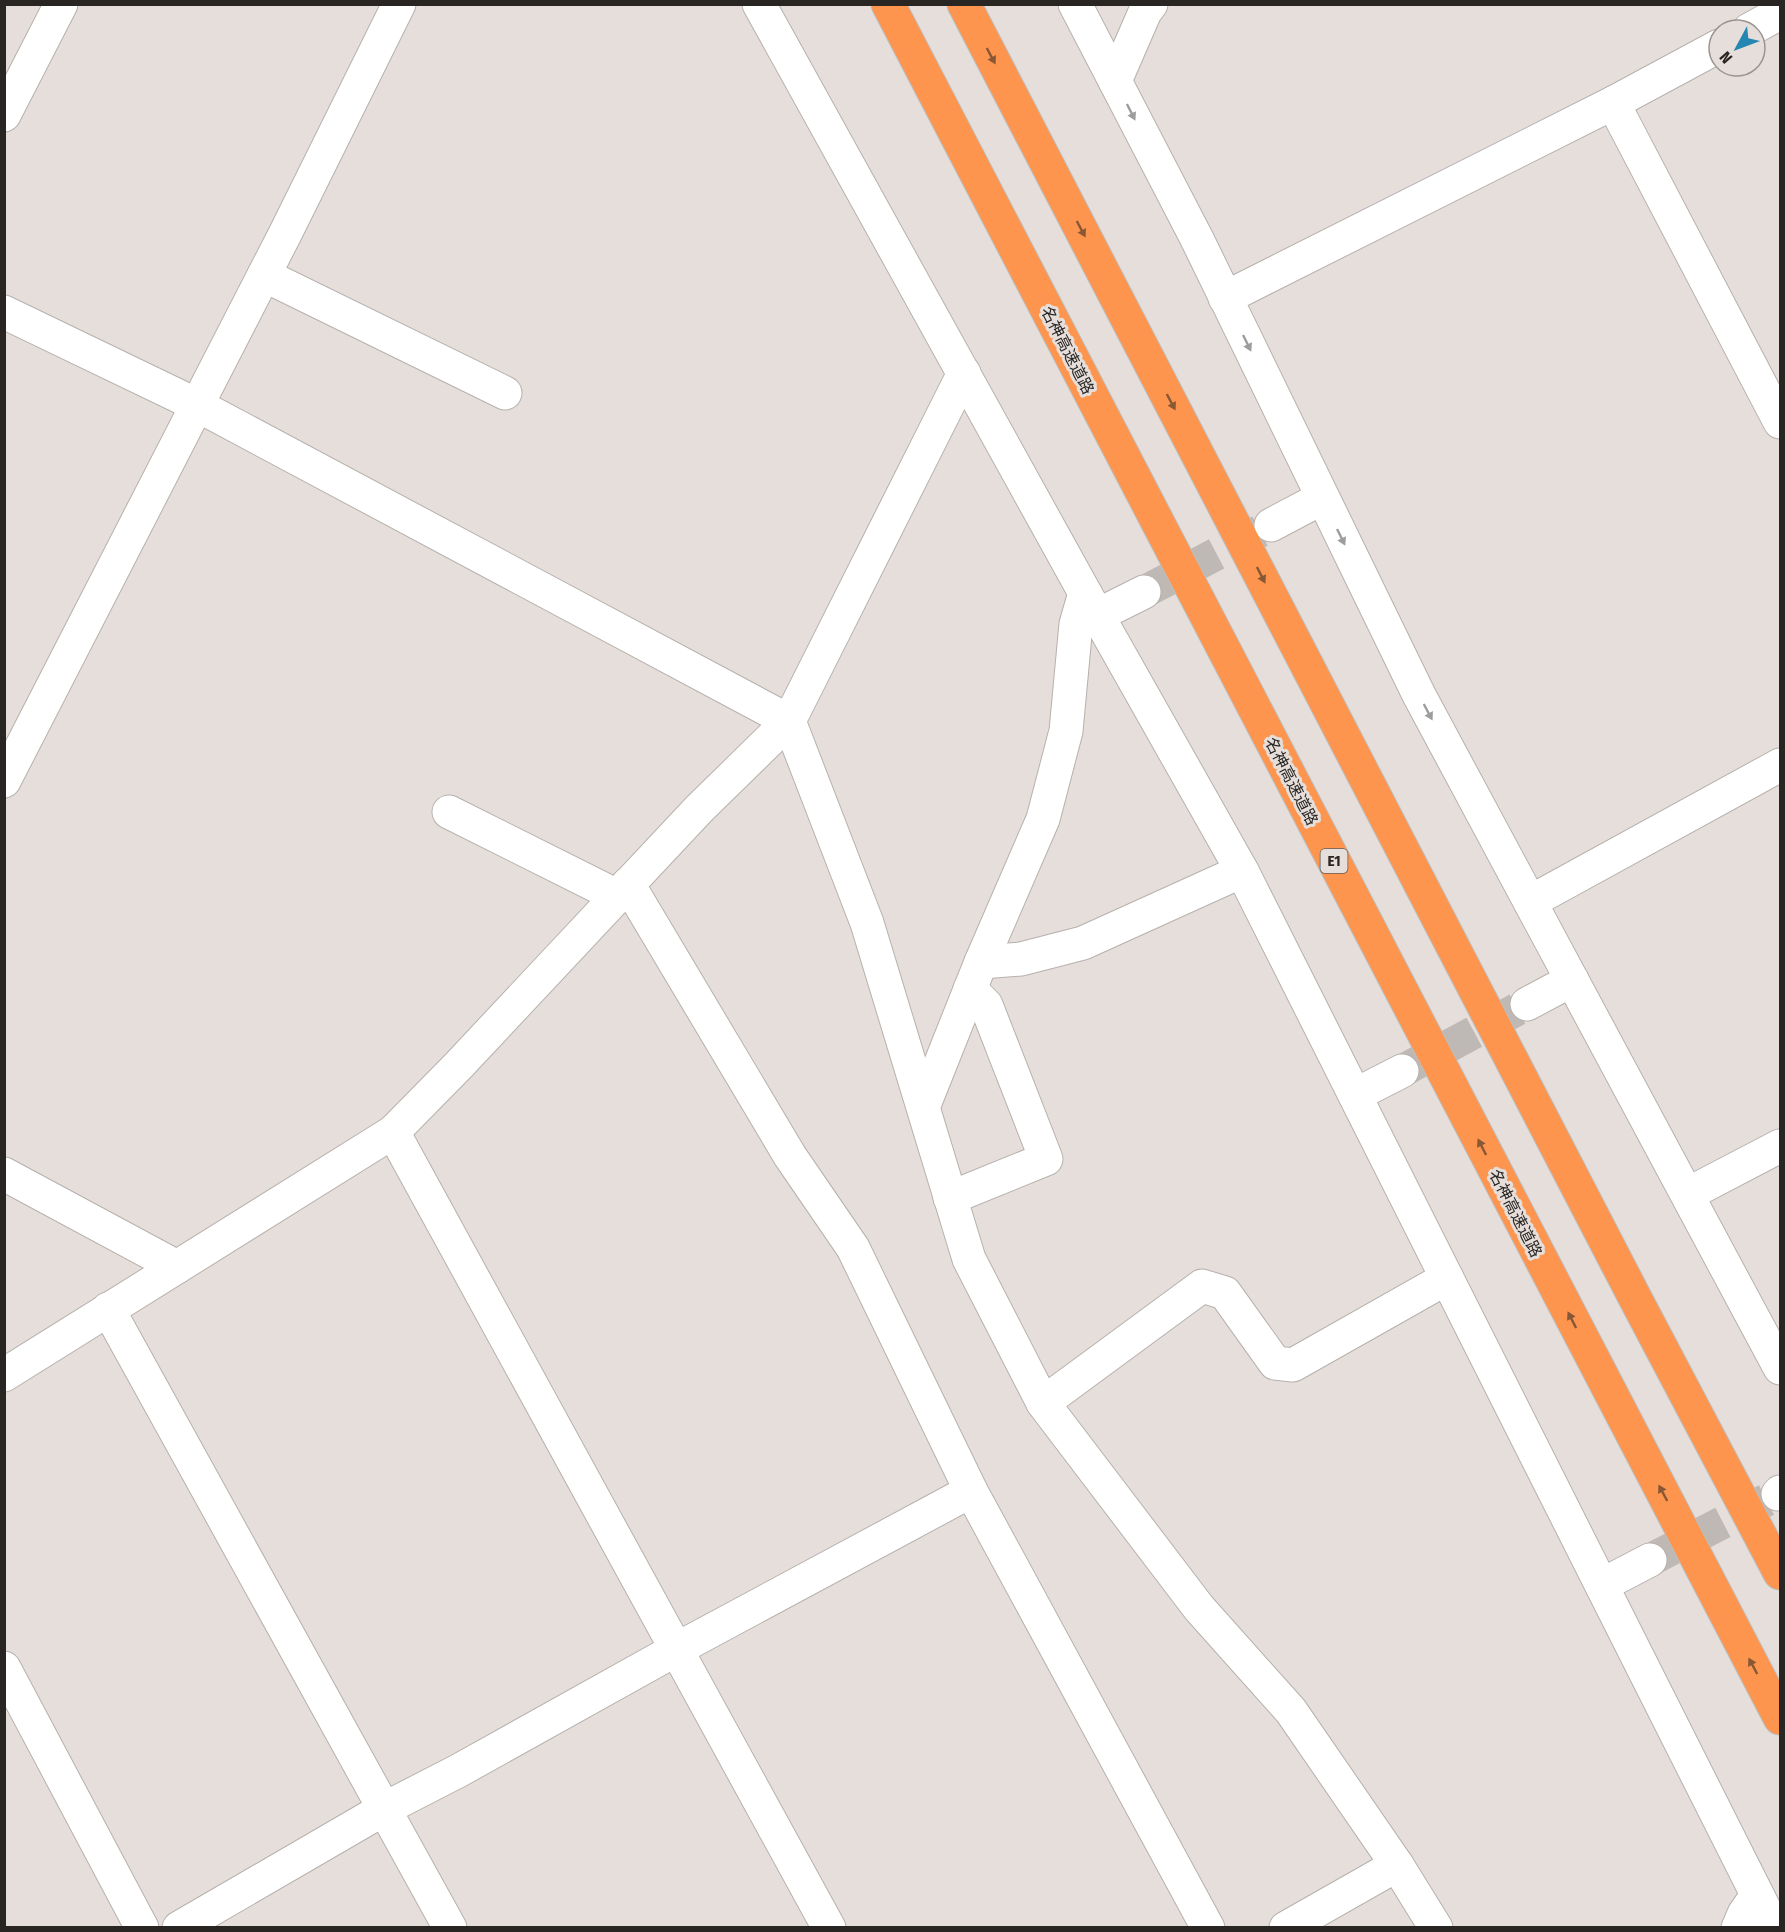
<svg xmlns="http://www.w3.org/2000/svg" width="1785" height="1932" font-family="'Fira Sans Condensed','Noto Sans JP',sans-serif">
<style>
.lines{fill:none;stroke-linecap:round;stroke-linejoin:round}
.street-tunnel{stroke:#bfb9b5;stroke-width:33;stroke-dasharray:33 16;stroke-linecap:butt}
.street-casing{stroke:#b7b1ad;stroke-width:35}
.secondary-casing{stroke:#b7b1ad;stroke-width:35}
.highway-casing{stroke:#bebebd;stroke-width:35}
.street{stroke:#fff;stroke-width:33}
.secondary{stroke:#fff;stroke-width:33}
.highway{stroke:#fe954e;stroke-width:33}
.oneway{fill:#885736}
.oneway2{fill:#9e9d9c}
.labels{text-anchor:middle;stroke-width:6;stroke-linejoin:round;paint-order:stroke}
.shield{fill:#e5deda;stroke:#615c5a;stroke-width:1.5}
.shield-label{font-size:15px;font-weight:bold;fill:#282523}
.street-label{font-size:16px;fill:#282523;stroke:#e5deda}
</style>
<rect width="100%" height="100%" fill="#e5deda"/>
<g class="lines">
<g class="street-tunnel">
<polyline points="1144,592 1268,527"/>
<polyline points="1402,1071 1527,1004"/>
<polyline points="1650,1560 1778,1494"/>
</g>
<defs>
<g id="street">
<polyline points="1075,4 1197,239 1419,695 1780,1368"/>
<polyline points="1749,30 1780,13"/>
<polyline points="1115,81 1145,12 1151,4"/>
<polyline points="1613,103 1780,422"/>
<polyline points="264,275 505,393"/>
<polyline points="1225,298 1613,103 1719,46"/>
<polyline points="4,312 197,405 789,721 867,923 969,1259 1043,1403 1199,1608 1291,1711 1397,1865 1436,1928"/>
<polyline points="1271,525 1322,498"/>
<polyline points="1098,615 1144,592"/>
<polyline points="4,781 285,234 399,4"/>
<polyline points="449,812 617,896"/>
<polyline points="628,884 790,1156 853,1248 971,1491 1208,1928"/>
<polyline points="1530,902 1780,765"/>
<polyline points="981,962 1021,959 1083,943 1242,871"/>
<polyline points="1527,1004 1572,980"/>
<polyline points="1355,1095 1402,1071"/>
<polyline points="924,1105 981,962 1043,819 1066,731 1076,624 1085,593"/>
<polyline points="393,1132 829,1928"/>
<polyline points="4,1174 177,1267"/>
<polyline points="1688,1194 1780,1146"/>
<polyline points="950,1198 1046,1159 986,1005 970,989"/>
<polyline points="108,1309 450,1928"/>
<polyline points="4,1375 393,1132 459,1065 699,809 789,721 964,373"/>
<polyline points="1043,1403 1202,1286 1225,1293 1275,1363 1293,1365 1447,1278"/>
<polyline points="1778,1494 1780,1492"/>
<polyline points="1602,1585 1650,1560"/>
<polyline points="4,1668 142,1928"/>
<polyline points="179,1928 384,1809 458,1771 677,1649 971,1491"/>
<polyline points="1286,1928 1397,1865"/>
<polyline points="1738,1928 1744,1914 1757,1895"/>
</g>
<g id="secondary">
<polyline points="759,4 1085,593 1242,871 1774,1928"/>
<polyline points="4,115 61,4"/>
</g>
<g id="highway">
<polyline points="888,4 1780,1718"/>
<polyline points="964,4 1634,1296 1780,1573"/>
</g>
</defs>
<use href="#street" class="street-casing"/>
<use href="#secondary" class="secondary-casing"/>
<use href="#highway" class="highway-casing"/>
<use href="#street" class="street"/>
<use href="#secondary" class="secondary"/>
<use href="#highway" class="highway"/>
</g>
<defs><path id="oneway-solid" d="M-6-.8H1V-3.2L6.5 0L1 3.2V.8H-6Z" transform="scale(1.5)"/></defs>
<g class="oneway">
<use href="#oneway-solid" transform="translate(991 56) rotate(62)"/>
<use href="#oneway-solid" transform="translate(1081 229) rotate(62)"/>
<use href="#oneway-solid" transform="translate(1171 402) rotate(62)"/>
<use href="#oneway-solid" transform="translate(1261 575) rotate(63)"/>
<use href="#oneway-solid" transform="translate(1482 1147) rotate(-117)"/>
<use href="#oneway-solid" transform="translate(1572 1320) rotate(-117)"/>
<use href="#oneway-solid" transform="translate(1663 1493) rotate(-118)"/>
<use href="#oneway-solid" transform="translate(1753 1666) rotate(-118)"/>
</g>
<g class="oneway2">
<use href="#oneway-solid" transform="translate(1131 112) rotate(63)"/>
<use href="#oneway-solid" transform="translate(1247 343) rotate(64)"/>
<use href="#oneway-solid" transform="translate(1341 537) rotate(64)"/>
<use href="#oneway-solid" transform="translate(1428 712) rotate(62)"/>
</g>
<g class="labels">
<rect class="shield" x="1320.5" y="849" width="27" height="24" rx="4.5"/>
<g class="shield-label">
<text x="1334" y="866">E1</text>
</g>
<g class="street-label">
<text transform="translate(1068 350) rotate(63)" y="6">名神高速道路</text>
<text transform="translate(1292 781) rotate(63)" y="6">名神高速道路</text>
<text transform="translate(1516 1213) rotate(63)" y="6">名神高速道路</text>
</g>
</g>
<rect width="1785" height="1932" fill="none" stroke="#282523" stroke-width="12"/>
<g transform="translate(1737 48) rotate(229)"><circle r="28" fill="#e5deda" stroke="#999491" stroke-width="1.5"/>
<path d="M0-4.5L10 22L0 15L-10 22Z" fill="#2486b1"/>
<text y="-9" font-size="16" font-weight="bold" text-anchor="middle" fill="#282523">N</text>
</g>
</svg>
